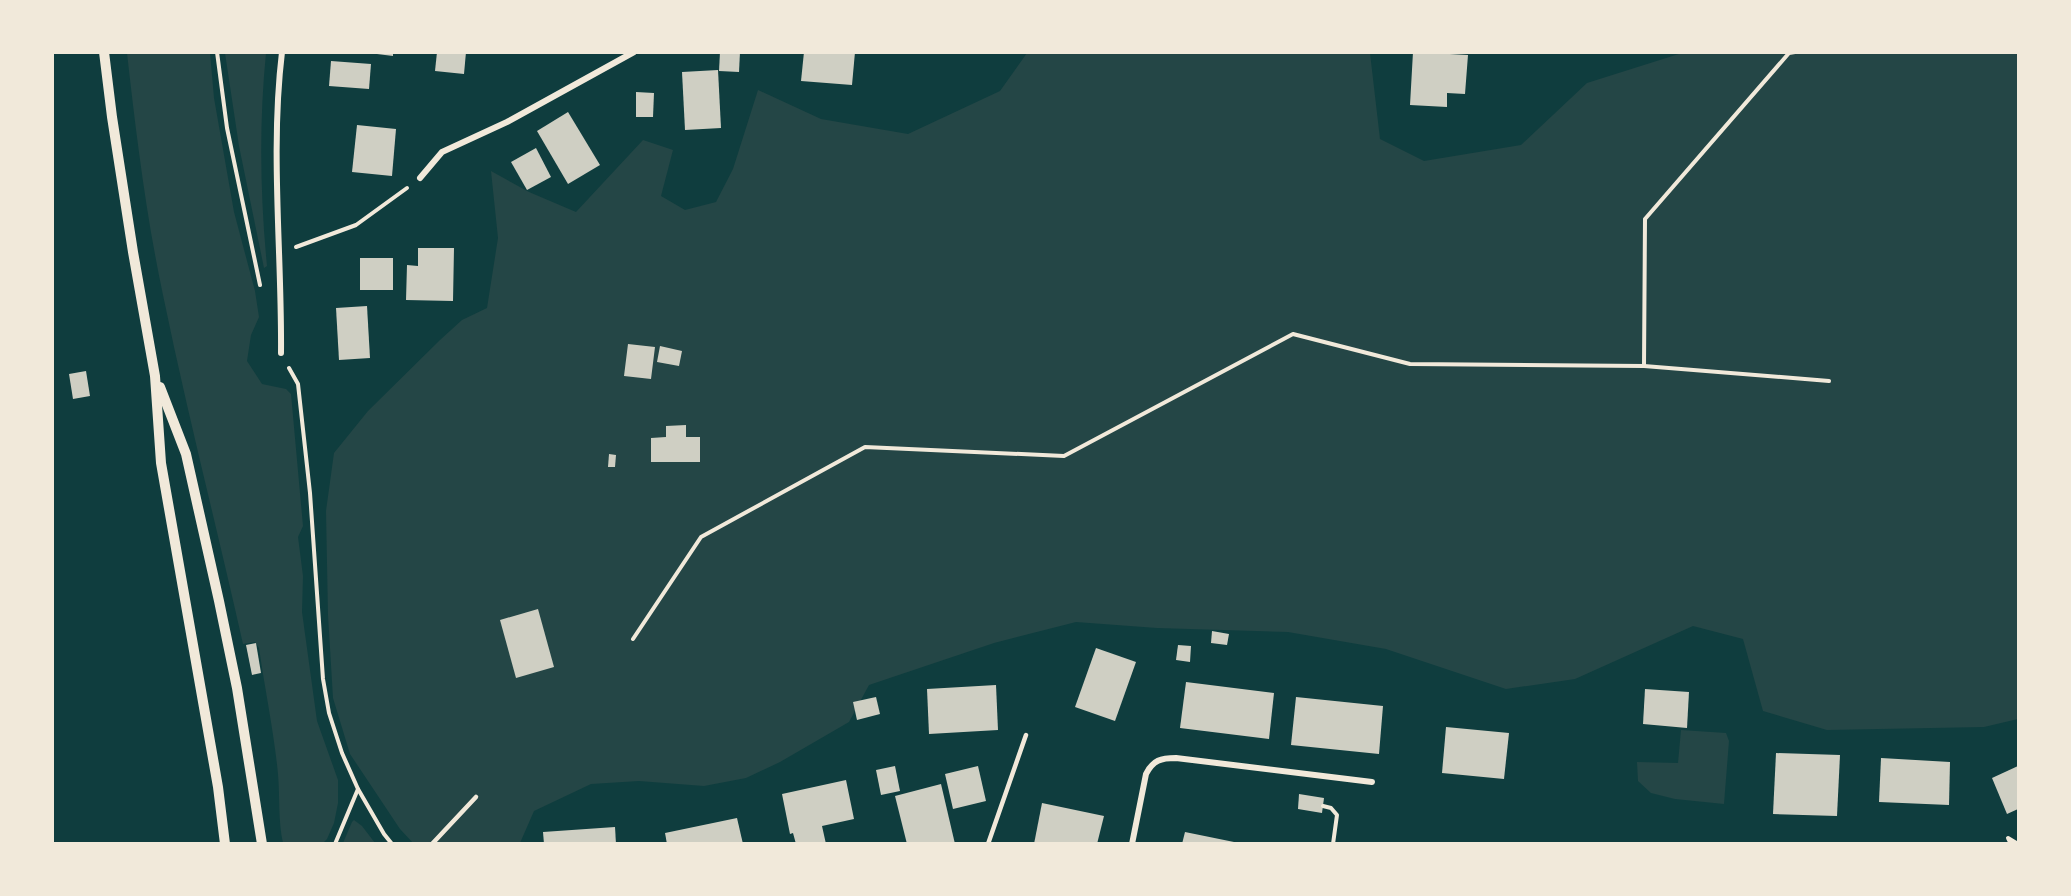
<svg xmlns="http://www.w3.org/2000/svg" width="2071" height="896" font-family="Merriweather,serif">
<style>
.green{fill:#244646}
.building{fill:#cfcfc3}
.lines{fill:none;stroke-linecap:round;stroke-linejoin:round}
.path{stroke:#f1e9da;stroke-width:4}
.service{stroke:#f1e9da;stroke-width:4.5}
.minor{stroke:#f1e9da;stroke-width:6}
.tertiary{stroke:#f1e9da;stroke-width:10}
</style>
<rect width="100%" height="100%" fill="#0f3d3e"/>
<g class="green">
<path d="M 127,53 L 210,53 L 214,98 L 234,212 L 255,291 L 259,317 L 251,335 L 247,361 L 262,384 L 286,389 L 291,394 L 303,526 L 298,537 L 303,576 L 302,612 L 317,721 L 338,780 L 338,803 L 334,823 L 327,839 L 323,843 L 283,843 C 278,821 280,797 278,774 C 274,732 265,690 259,648 L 255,642 L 243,644 C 217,528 187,412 163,295 C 146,215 136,133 127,53 Z"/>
<path d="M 225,53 L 266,53 C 259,123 260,195 267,266 L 264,268 L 239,146 Z"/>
<polygon points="1027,53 1370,53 1380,139 1424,161 1521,145 1587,83 1682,53 2018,53 2018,719 1984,727 1827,730 1763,711 1743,639 1693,626 1575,679 1506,689 1386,649 1288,632 1157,628 1076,622 994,643 869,685 849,722 780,762 746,778 704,786 639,781 591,784 534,811 520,843 413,843 400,829 350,754 333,698 328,615 326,511 334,453 368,411 440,340 462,320 487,308 498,238 491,171 529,192 576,212 643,140 673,150 661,196 685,210 716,202 733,169 758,90 821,119 908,134 1000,91"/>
<polygon points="1681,730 1726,733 1729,741 1724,804 1675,799 1651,793 1638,781 1637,762 1678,763"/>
<polygon points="354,820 362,826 375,843 343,843 352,822"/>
</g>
<g class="building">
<polygon points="377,52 393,52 393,56 377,54"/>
<polygon points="437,52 466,52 464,74 435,71"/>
<polygon points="720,52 740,52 739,72 719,71"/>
<polygon points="804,52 855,52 852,85 801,81"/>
<polygon points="1413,52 1468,55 1465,94 1447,93 1447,107 1410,105"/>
<polygon points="331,61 371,64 369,89 329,86"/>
<polygon points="718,70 721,128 685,130 682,72"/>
<polygon points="636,92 654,93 653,117 636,117"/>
<polygon points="568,112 600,165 568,184 537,131"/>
<polygon points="357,125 396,129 392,176 352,172"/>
<polygon points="536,148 551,177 527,190 511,162"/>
<polygon points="418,248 454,248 453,301 406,300 407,265 418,266"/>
<rect x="360" y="258" width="33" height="32"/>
<polygon points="367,306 370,358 339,360 336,308"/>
<polygon points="628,344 655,347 651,379 624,376"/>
<polygon points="660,346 682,351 679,366 657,362"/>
<polygon points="86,371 90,396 73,399 69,374"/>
<polygon points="686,425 686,437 700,437 700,462 651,462 651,438 666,437 666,426"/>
<polygon points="609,454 616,455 615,467 608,467"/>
<polygon points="538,609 554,667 516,678 500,620"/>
<polygon points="1212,631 1229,634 1227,645 1211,643"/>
<polygon points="256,643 261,673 252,675 246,645"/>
<polygon points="1178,645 1191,646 1190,662 1176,660"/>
<polygon points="1096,648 1136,662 1115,721 1075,707"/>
<polygon points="1186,682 1274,693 1269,739 1180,728"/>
<polygon points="996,685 998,730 929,734 927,689"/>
<polygon points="1645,689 1689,692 1687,728 1643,724"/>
<polygon points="876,697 880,714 857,720 853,702"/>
<polygon points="1296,697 1383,706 1379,754 1291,745"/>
<polygon points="1446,727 1509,733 1504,779 1442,773"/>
<polygon points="1776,753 1840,755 1837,816 1773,814"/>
<polygon points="1881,758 1950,762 1949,805 1879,802"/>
<polygon points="895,766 900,791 881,795 876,770"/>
<polygon points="978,766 986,801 953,809 945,774"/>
<polygon points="2018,766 2018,809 2007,814 1992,778"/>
<polygon points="846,780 854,819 822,826 826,844 796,844 793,833 790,834 782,794"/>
<polygon points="941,784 955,844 907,844 895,796"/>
<polygon points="1299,794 1324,798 1322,813 1298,809"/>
<polygon points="1042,803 1104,816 1097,844 1034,844"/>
<polygon points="737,818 743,844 667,844 665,833"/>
<polygon points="615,827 616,844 544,844 543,832"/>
<polygon points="1185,832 1234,842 1234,844 1182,844"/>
</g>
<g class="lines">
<g class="path">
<polyline points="217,52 227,128 260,285"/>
<polyline points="296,247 356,225 407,188"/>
<polyline points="1644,366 1645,219 1789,53 1795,52"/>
<polyline points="289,368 298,384 310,493 323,679 329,713 342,753 358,789 384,834 392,844"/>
<polyline points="633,639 701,537 865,447 1064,456 1293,334 1410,364 1644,366 1829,381"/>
<polyline points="1323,806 1331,808 1337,815 1333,844"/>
<polyline points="335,844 358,789"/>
<polyline points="2011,844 2008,838 2018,844"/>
</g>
<g class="service">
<polyline points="432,844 476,797"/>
<polyline points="988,844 1026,735"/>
</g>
<g class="minor">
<polyline points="420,178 442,152 507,122 634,52"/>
<path d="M 281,353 C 282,253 270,152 282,52"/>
<path d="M 1132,844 L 1146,774 C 1153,760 1161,758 1176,758 L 1372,782"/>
</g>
<g class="tertiary">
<polyline points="104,52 112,117 133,252 155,376 161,463 218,787 225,844"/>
<polyline points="160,387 186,454 219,601 237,688 262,844"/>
</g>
</g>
<rect width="2071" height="896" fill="none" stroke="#f1e9da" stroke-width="108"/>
</svg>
